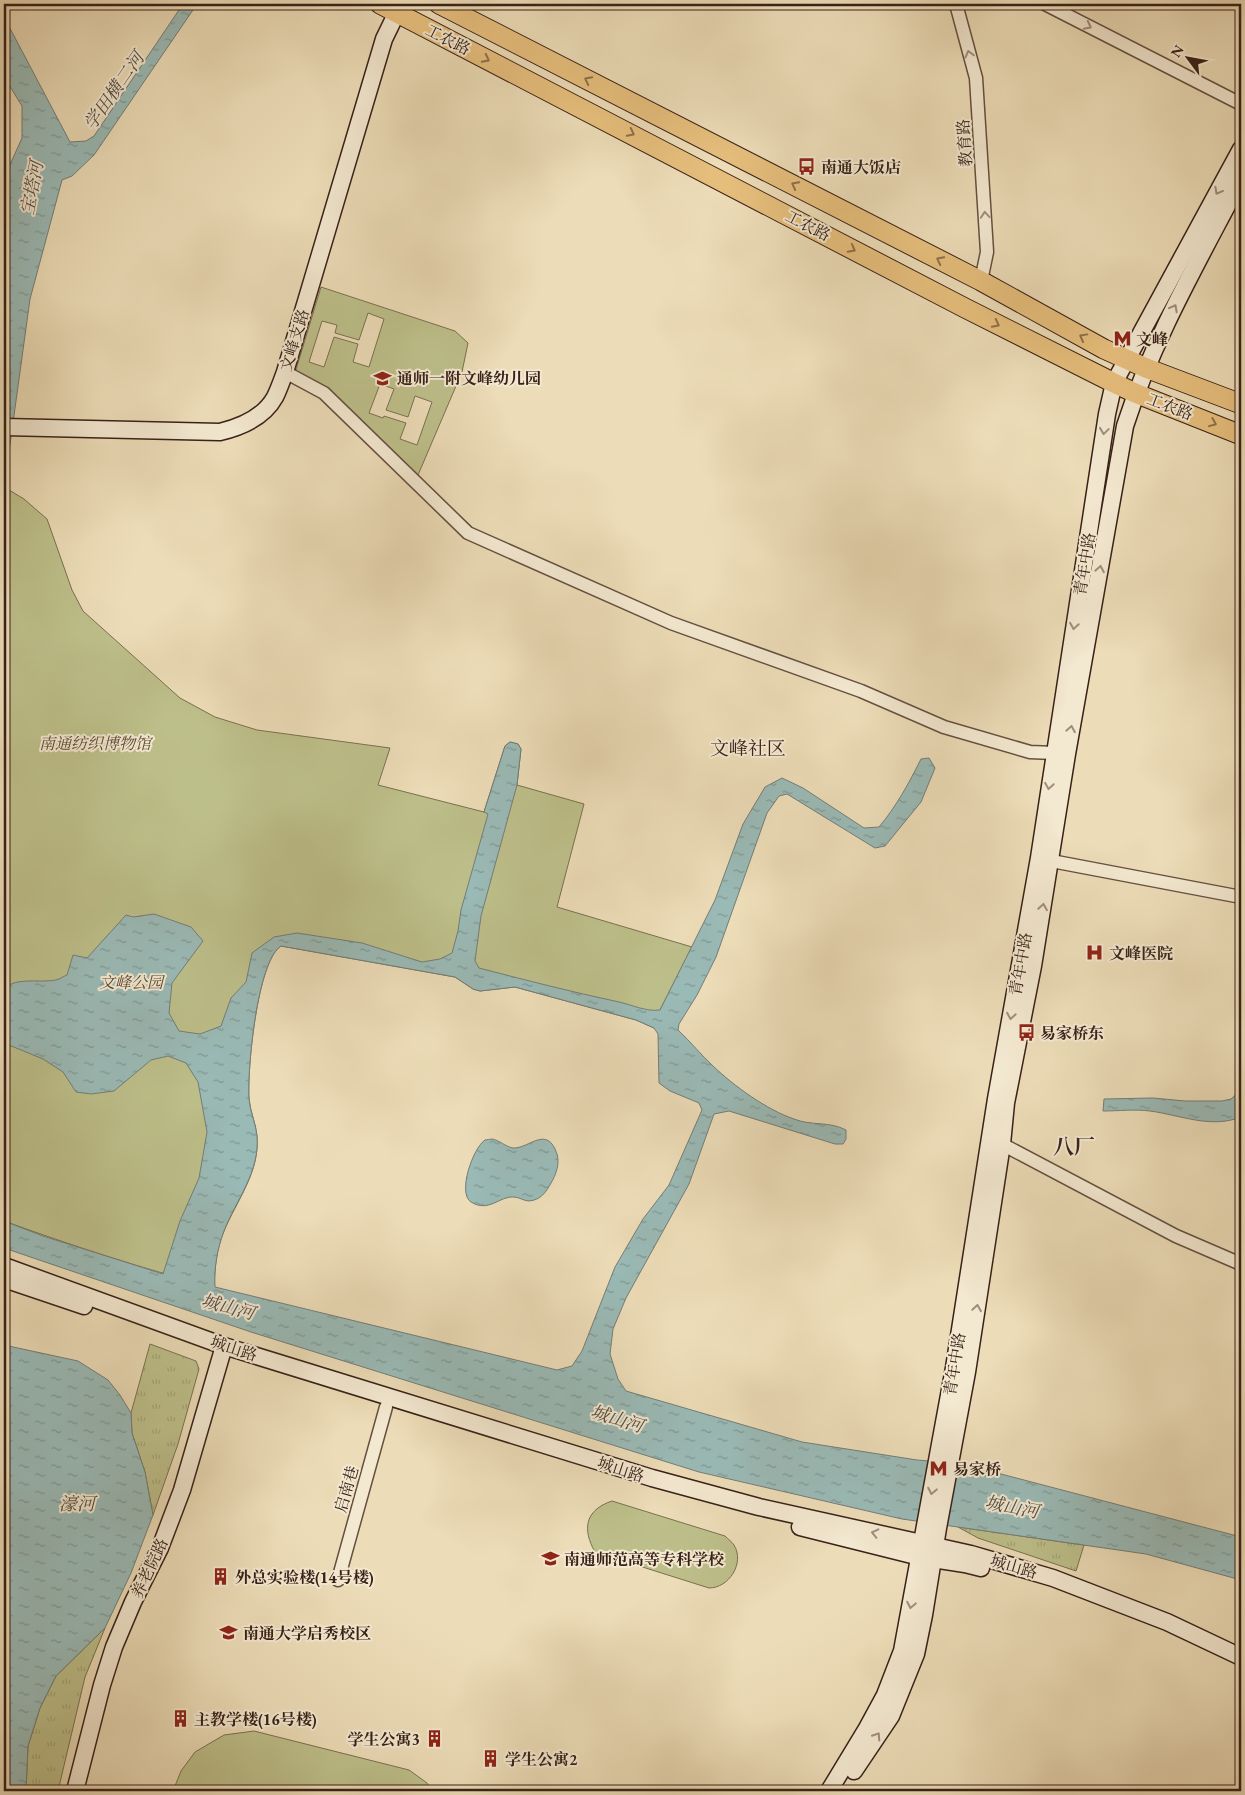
<svg xmlns="http://www.w3.org/2000/svg" width="1245" height="1795" font-family="'EB Garamond','Noto Serif SC',serif">
<style>
.grass{fill:url(#grass-tufts);stroke:#7a7051}
.green{fill:#bdbf8a;stroke:#7a7051;fill-rule:evenodd}
.water{fill:url(#water-ripples);stroke:#737d77;fill-rule:evenodd}
.lines{fill:none;stroke-linecap:round;stroke-linejoin:round}
.street-casing{stroke:#655040;stroke-width:15}
.secondary-casing{stroke:#382118;stroke-width:19}
.primary-casing{stroke:#382118;stroke-width:21}
.street{stroke:#f3e8d0;stroke-width:12}
.secondary{stroke:#f3e8d0;stroke-width:16}
.primary{stroke:#e6be7c;stroke-width:19}
.oneway{stroke:#9f8e7d}
.oneway2{stroke:#8f704a}
.labels{text-anchor:middle;stroke-width:4;stroke-linejoin:round;paint-order:stroke}
.street-label{font-size:16px;fill:#382118;stroke:#f3e8d0}
.poi-label{font-size:16px;font-weight:bold;fill:#382118;stroke:#f3e8d0;text-anchor:start}
.park-label{font-size:16px;font-style:italic;fill:#594834;stroke:#f3e8d0}
.water-label{font-size:18px;font-style:italic;fill:#554f47;stroke:#f3e8d0}
.quarter-label{font-size:19px;fill:#382118;stroke:#f3e8d0}
.district-label{font-size:21px;font-weight:bold;fill:#382118;stroke:#f3e8d0}
</style>
<defs>
<pattern id="grass-tufts" width="24" height="20" patternUnits="userSpaceOnUse" patternTransform="scale(1.25)"><rect width="24" height="20" fill="#bdbf8a"/><path d="M3 7l-1-3M5 7V3M7 7l1-3M15 17l-1-3M17 17v-4M19 17l1-3" fill="none" stroke="#a3a476"/></pattern>
<pattern id="water-ripples" width="26" height="14" patternUnits="userSpaceOnUse" patternTransform="scale(1.25)"><rect width="26" height="14" fill="#9abab6"/><path d="M2 4q2-2 4 0t4 0M15 11q2-2 4 0t4 0" fill="none" stroke="#7f9793"/></pattern>
</defs>
<rect width="100%" height="100%" fill="#ecdcb7"/>
<filter id="stains"><feTurbulence type="fractalNoise" baseFrequency=".004" numOctaves="4"/><feColorMatrix values="0 0 0 0 .2 0 0 0 0 .09 0 0 0 0 .02 0 0 0 .5 -.17"/></filter>
<radialGradient id="worn" r=".72"><stop offset=".6" stop-color="#630" stop-opacity="0"/><stop offset="1" stop-color="#630" stop-opacity=".3"/></radialGradient>
<g class="grass">
<polygon points="150,1344 196,1361 199,1369 178,1444 153,1515 145,1472 132,1433 131,1413"/>
<polygon points="958,1527 1084,1545 1076,1571 978,1538"/>
<polygon points="105,1628 85,1677 58,1791 26,1791 28,1746 40,1708 56,1676"/>
</g>
<g class="green">
<path d="M 321,287 L 455,331 L 468,343 L 462,372 L 418,475 L 317,382 L 295,373 ZM 368,313 L 384,319 L 369,367 L 353,362 L 358,344 L 334,337 L 324,367 L 309,362 L 322,321 L 337,325 L 335,333 L 359,340 ZM 380,384 L 394,389 L 386,410 L 408,417 L 415,396 L 432,402 L 417,445 L 400,439 L 406,423 L 384,416 L 383,418 L 369,413 Z"/>
<path d="M 4,487 L 24,499 L 47,519 L 72,590 L 83,611 L 180,698 L 215,717 L 257,730 L 390,748 L 378,785 L 484,812 L 505,746 L 510,742 L 518,744 L 521,749 L 517,785 L 584,804 L 557,907 L 692,947 L 660,1010 L 654,1028 L 636,1020 L 515,987 L 480,991 L 473,989 L 455,977 L 281,946 C 257,961 247,1071 249,1099 C 250,1111 256,1124 257,1136 C 260,1172 237,1200 224,1231 C 216,1250 215,1267 214,1287 C 143,1269 73,1246 4,1221 Z"/>
<path d="M 612,1501 L 725,1536 C 728,1539 732,1542 734,1545 C 745,1563 729,1588 709,1588 L 595,1552 C 582,1529 585,1510 612,1501 Z"/>
<polygon points="254,1731 409,1770 427,1783 432,1791 173,1791 181,1771 195,1752 224,1735"/>
</g>
<g class="water">
<polygon points="183,4 197,4 94,155 72,176 62,180 30,299 4,488 4,178 22,138 22,106 4,77 4,17 70,142 86,141 94,136"/>
<path d="M 510,742 L 518,744 L 521,749 L 517,785 L 481,916 L 475,961 L 479,968 C 525,980 572,992 619,1002 C 632,1005 647,1012 660,1010 L 715,900 L 743,824 L 765,787 L 782,778 L 803,788 L 864,828 L 879,827 C 896,807 909,783 921,759 L 929,758 L 935,768 L 921,802 L 885,846 L 875,848 L 787,794 L 779,796 L 767,813 L 716,957 L 697,995 L 679,1024 L 678,1030 C 691,1042 701,1055 713,1066 C 734,1086 767,1110 794,1119 C 811,1126 829,1121 846,1130 L 846,1139 L 843,1144 L 835,1144 L 729,1111 L 714,1114 L 689,1184 L 626,1298 L 613,1329 L 610,1354 L 618,1379 L 626,1391 L 802,1442 L 917,1460 L 963,1464 L 1241,1537 L 1241,1580 L 1146,1554 L 902,1519 L 699,1472 L 251,1332 L 4,1248 L 4,1221 L 43,1236 L 163,1274 L 180,1221 L 199,1178 L 207,1132 L 198,1082 L 186,1063 L 168,1056 L 151,1060 L 114,1091 L 91,1094 L 76,1092 L 63,1072 L 43,1059 L 4,1043 L 4,988 C 18,977 39,983 56,980 C 60,979 64,976 67,975 L 73,955 L 87,958 L 126,915 L 133,917 L 154,914 L 191,927 L 203,941 L 172,983 L 169,1013 L 179,1031 L 200,1034 L 221,1026 L 231,998 L 246,982 L 252,953 L 274,937 L 297,933 L 362,943 L 422,962 L 440,959 L 452,953 L 458,931 L 461,910 L 488,814 L 484,812 L 505,746 ZM 281,946 L 455,977 L 473,989 L 480,991 L 515,987 L 636,1020 L 654,1028 L 658,1034 L 659,1083 L 670,1091 L 699,1103 L 702,1110 L 669,1185 L 643,1219 L 615,1267 L 582,1351 L 572,1366 L 557,1370 L 215,1287 C 214,1268 217,1250 224,1231 C 236,1200 260,1172 257,1136 C 256,1124 250,1112 249,1099 C 247,1071 257,961 281,946 Z"/>
<path d="M 1241,1090 L 1241,1117 C 1211,1129 1180,1115 1150,1111 C 1135,1109 1118,1111 1103,1111 L 1104,1099 L 1153,1098 L 1185,1101 L 1222,1101 L 1231,1099 Z"/>
<path d="M 492,1139 C 499,1140 506,1147 513,1148 C 529,1149 547,1124 557,1154 C 560,1163 556,1175 551,1183 C 546,1192 541,1200 529,1201 C 524,1201 519,1197 514,1197 C 499,1196 489,1213 471,1202 C 457,1193 473,1148 485,1140 C 486,1140 491,1139 492,1139 Z"/>
<polygon points="4,1345 78,1361 108,1380 120,1395 131,1413 132,1433 145,1472 153,1515 131,1573 105,1628 56,1676 40,1708 28,1746 26,1791 4,1791"/>
</g>
<g class="lines">
<defs>
<g id="street">
<polyline points="956,4 976,78 987,252 981,281"/>
<polyline points="1045,4 1241,104"/>
<polyline points="285,372 324,393 468,533 671,623 861,691 944,727 1030,752 1054,753"/>
<polyline points="1041,859 1241,897"/>
<polyline points="996,1141 1176,1236 1241,1264"/>
<polyline points="338,1580 386,1407"/>
</g>
<g id="secondary">
<path d="M 4,427 L 220,432 C 241,427 264,417 275,397 C 279,389 282,380 285,372 L 384,39 L 401,4"/>
<polyline points="4,1266 224,1346 652,1478 759,1507 971,1554 1053,1578 1167,1622 1241,1657"/>
<polyline points="4,1279 84,1306"/>
<polyline points="800,1527 920,1557 965,1564 981,1568"/>
<path d="M 854,1771 L 891,1716 L 916,1654 L 924,1615 L 938,1528 L 967,1372 L 1002,1144 L 1006,1103 L 1033,966 L 1067,754 L 1125,426 C 1153,339 1199,260 1241,179"/>
<polyline points="75,1791 102,1685 114,1647 133,1602 160,1548 182,1490 224,1346"/>
<polyline points="829,1791 866,1730 885,1695 902,1651 954,1368 996,1099 1039,858 1107,414 1114,383 1241,149"/>
</g>
<g id="primary">
<polyline points="380,4 965,308 1114,383 1135,393 1241,435"/>
<polyline points="439,4 981,281 1104,349 1146,368 1241,404"/>
</g>
</defs>
<use href="#street" class="street-casing"/>
<use href="#secondary" class="secondary-casing"/>
<use href="#primary" class="primary-casing"/>
<use href="#street" class="street"/>
<use href="#secondary" class="secondary"/>
<use href="#primary" class="primary"/>
</g>
<defs><path id="oneway-chevron" d="M-2-3.5L2.5 0L-2 3.5" fill="none" stroke-width="1.6" stroke-linecap="round" stroke-linejoin="round" transform="scale(1.25)"/></defs>
<g class="oneway">
<use href="#oneway-chevron" transform="translate(1088 26) rotate(27)"/>
<use href="#oneway-chevron" transform="translate(969 54) rotate(-105)"/>
<use href="#oneway-chevron" transform="translate(1218 191) rotate(119)"/>
<use href="#oneway-chevron" transform="translate(985 215) rotate(-94)"/>
<use href="#oneway-chevron" transform="translate(1174 308) rotate(-62)"/>
<use href="#oneway-chevron" transform="translate(1104 431) rotate(98)"/>
<use href="#oneway-chevron" transform="translate(1100 569) rotate(-80)"/>
<use href="#oneway-chevron" transform="translate(1074 626) rotate(99)"/>
<use href="#oneway-chevron" transform="translate(1071 729) rotate(-80)"/>
<use href="#oneway-chevron" transform="translate(1049 786) rotate(99)"/>
<use href="#oneway-chevron" transform="translate(1043 907) rotate(-81)"/>
<use href="#oneway-chevron" transform="translate(1011 1016) rotate(100)"/>
<use href="#oneway-chevron" transform="translate(977 1308) rotate(-81)"/>
<use href="#oneway-chevron" transform="translate(932 1491) rotate(101)"/>
<use href="#oneway-chevron" transform="translate(875 1533) rotate(-167)"/>
<use href="#oneway-chevron" transform="translate(911 1605) rotate(101)"/>
<use href="#oneway-chevron" transform="translate(877 1736) rotate(-57)"/>
</g>
<g class="oneway2">
<use href="#oneway-chevron" transform="translate(486 59) rotate(27)"/>
<use href="#oneway-chevron" transform="translate(588 80) rotate(-153)"/>
<use href="#oneway-chevron" transform="translate(631 133) rotate(27)"/>
<use href="#oneway-chevron" transform="translate(795 185) rotate(-153)"/>
<use href="#oneway-chevron" transform="translate(852 249) rotate(28)"/>
<use href="#oneway-chevron" transform="translate(940 260) rotate(-153)"/>
<use href="#oneway-chevron" transform="translate(996 324) rotate(27)"/>
<use href="#oneway-chevron" transform="translate(1083 337) rotate(-151)"/>
<use href="#oneway-chevron" transform="translate(1213 423) rotate(22)"/>
</g>
<defs>
<symbol id="bus-bare" viewBox="-9 -9 18 18"><path d="M-5-6H5V4H4V6H2V4H-2V6H-4V4H-5ZM-3.5-4V0h7V-4ZM-3.5 1.2v1.5H-2V1.2ZM2 1.2v1.5H3.5V1.2Z" fill="#8f2418" stroke="#f3e8d0" stroke-width="2.5" paint-order="stroke"/></symbol>
<symbol id="metro-bare" viewBox="-9 -9 18 18"><path d="M-5.5 5V-5H-3L0 0L3-5H5.5V5H3V-.5L0 4L-3-.5V5Z" fill="#8f2418" stroke="#f3e8d0" stroke-width="2.5" paint-order="stroke"/></symbol>
<symbol id="school-bare" viewBox="-9 -9 18 18"><path d="M0-5L7-2L0 1L-7-2ZM-4 1L0 2.5L4 1V4Q0 6-4 4Z" fill="#8f2418" stroke="#f3e8d0" stroke-width="2.5" paint-order="stroke"/></symbol>
<symbol id="hospital-bare" viewBox="-9 -9 18 18"><path d="M-5-5h3v3.5h4V-5h3V5h-3V1.5h-4V5h-3Z" fill="#8f2418" stroke="#f3e8d0" stroke-width="2.5" paint-order="stroke"/></symbol>
<symbol id="university-bare" viewBox="-9 -9 18 18"><path d="M0-5L7-2L0 1L-7-2ZM-4 1L0 2.5L4 1V4Q0 6-4 4Z" fill="#8f2418" stroke="#f3e8d0" stroke-width="2.5" paint-order="stroke"/></symbol>
<symbol id="building-bare" viewBox="-9 -9 18 18"><path d="M-4-6H4V6H1V3H-1V6H-4ZM-2.5-4.3h1.7v1.8h-1.7ZM.8-4.3h1.7v1.8H.8ZM-2.5-1h1.7V.8h-1.7ZM.8-1h1.7V.8H.8Z" fill="#8f2418" stroke="#f3e8d0" stroke-width="2.5" paint-order="stroke"/></symbol>
</defs>
<g fill-rule="evenodd">
<use href="#bus-bare" x="794" y="154" width="25" height="25"/>
<use href="#metro-bare" x="1110" y="326" width="25" height="25"/>
<use href="#school-bare" x="370" y="366" width="25" height="25"/>
<use href="#hospital-bare" x="1082" y="940" width="25" height="25"/>
<use href="#bus-bare" x="1014" y="1020" width="25" height="25"/>
<use href="#metro-bare" x="926" y="1456" width="25" height="25"/>
<use href="#university-bare" x="538" y="1546" width="25" height="25"/>
<use href="#building-bare" x="208" y="1564" width="25" height="25"/>
<use href="#school-bare" x="216" y="1620" width="25" height="25"/>
<use href="#building-bare" x="168" y="1706" width="25" height="25"/>
<use href="#building-bare" x="422" y="1726" width="25" height="25"/>
<use href="#building-bare" x="478" y="1746" width="25" height="25"/>
</g>
<g class="labels">
<g class="street-label">
<text transform="translate(448 39) rotate(27)" y="6">工农路</text>
<text transform="translate(964 143) rotate(-94)" y="6">教育路</text>
<text transform="translate(808 225) rotate(27)" y="6">工农路</text>
<text transform="translate(294 340) rotate(-73)" y="6">文峰支路</text>
<text transform="translate(1170 406) rotate(21)" y="6">工农路</text>
<text transform="translate(1084 564) rotate(-81)" y="6">青年中路</text>
<text transform="translate(1020 964) rotate(-80)" y="6">青年中路</text>
<text transform="translate(234 1348) rotate(18)" y="6">城山路</text>
<text transform="translate(954 1364) rotate(-81)" y="6">青年中路</text>
<text transform="translate(621 1469) rotate(18)" y="6">城山路</text>
<text transform="translate(346 1489) rotate(-74)" y="6">启南巷</text>
<text transform="translate(1014 1566) rotate(16)" y="6">城山路</text>
<text transform="translate(149 1568) rotate(-65)" y="6">养老院路</text>
</g>
<g class="poi-label">
<text x="821" y="173">南通大饭店</text>
<text x="1136" y="345">文峰</text>
<text x="397" y="384">通师一附文峰幼儿园</text>
<text x="1109" y="959">文峰医院</text>
<text x="1040" y="1039">易家桥东</text>
<text x="953" y="1475">易家桥</text>
<text x="564" y="1565">南通师范高等专科学校</text>
<text x="235" y="1583">外总实验楼(14号楼)</text>
<text x="243" y="1639">南通大学启秀校区</text>
<text x="194" y="1725">主教学楼(16号楼)</text>
<text x="420" y="1745" text-anchor="end">学生公寓3</text>
<text x="505" y="1765">学生公寓2</text>
</g>
<g class="park-label">
<text x="95" y="749">南通纺织博物馆</text>
<text x="131" y="988">文峰公园</text>
</g>
<g class="water-label">
<text transform="translate(114 91) rotate(-55)" y="6">学田横二河</text>
<text transform="translate(32 188) rotate(-79)" y="6">宝塔河</text>
<text transform="translate(228 1307) rotate(15)" y="6">城山河</text>
<text transform="translate(617 1419) rotate(17)" y="6">城山河</text>
<text x="77" y="1510">濠河</text>
<text transform="translate(1012 1507) rotate(11)" y="6">城山河</text>
</g>
<g class="quarter-label">
<text x="748" y="755">文峰社区</text>
</g>
<g class="district-label">
<text x="1074" y="1154">八厂</text>
</g>
</g>
<rect width="1245" height="1795" fill="none" stroke="#ecdcb7" stroke-width="20"/>
<rect x="5" y="5" width="1235" height="1785" fill="none" stroke="#382118" stroke-width="2.5"/>
<rect x="10" y="10" width="1225" height="1775" fill="none" stroke="#382118"/>
<g transform="translate(1188 58) rotate(302)" stroke="#f3e8d0" stroke-width="4" paint-order="stroke">
<path d="M0-4L9 19L0 12L-9 19Z" fill="#382118"/>
<text y="-8" font-size="14" font-weight="bold" text-anchor="middle" fill="#382118">N</text>
</g>
<rect width="100%" height="100%" filter="url(#stains)"/>
<rect width="100%" height="100%" fill="url(#worn)"/>
</svg>
